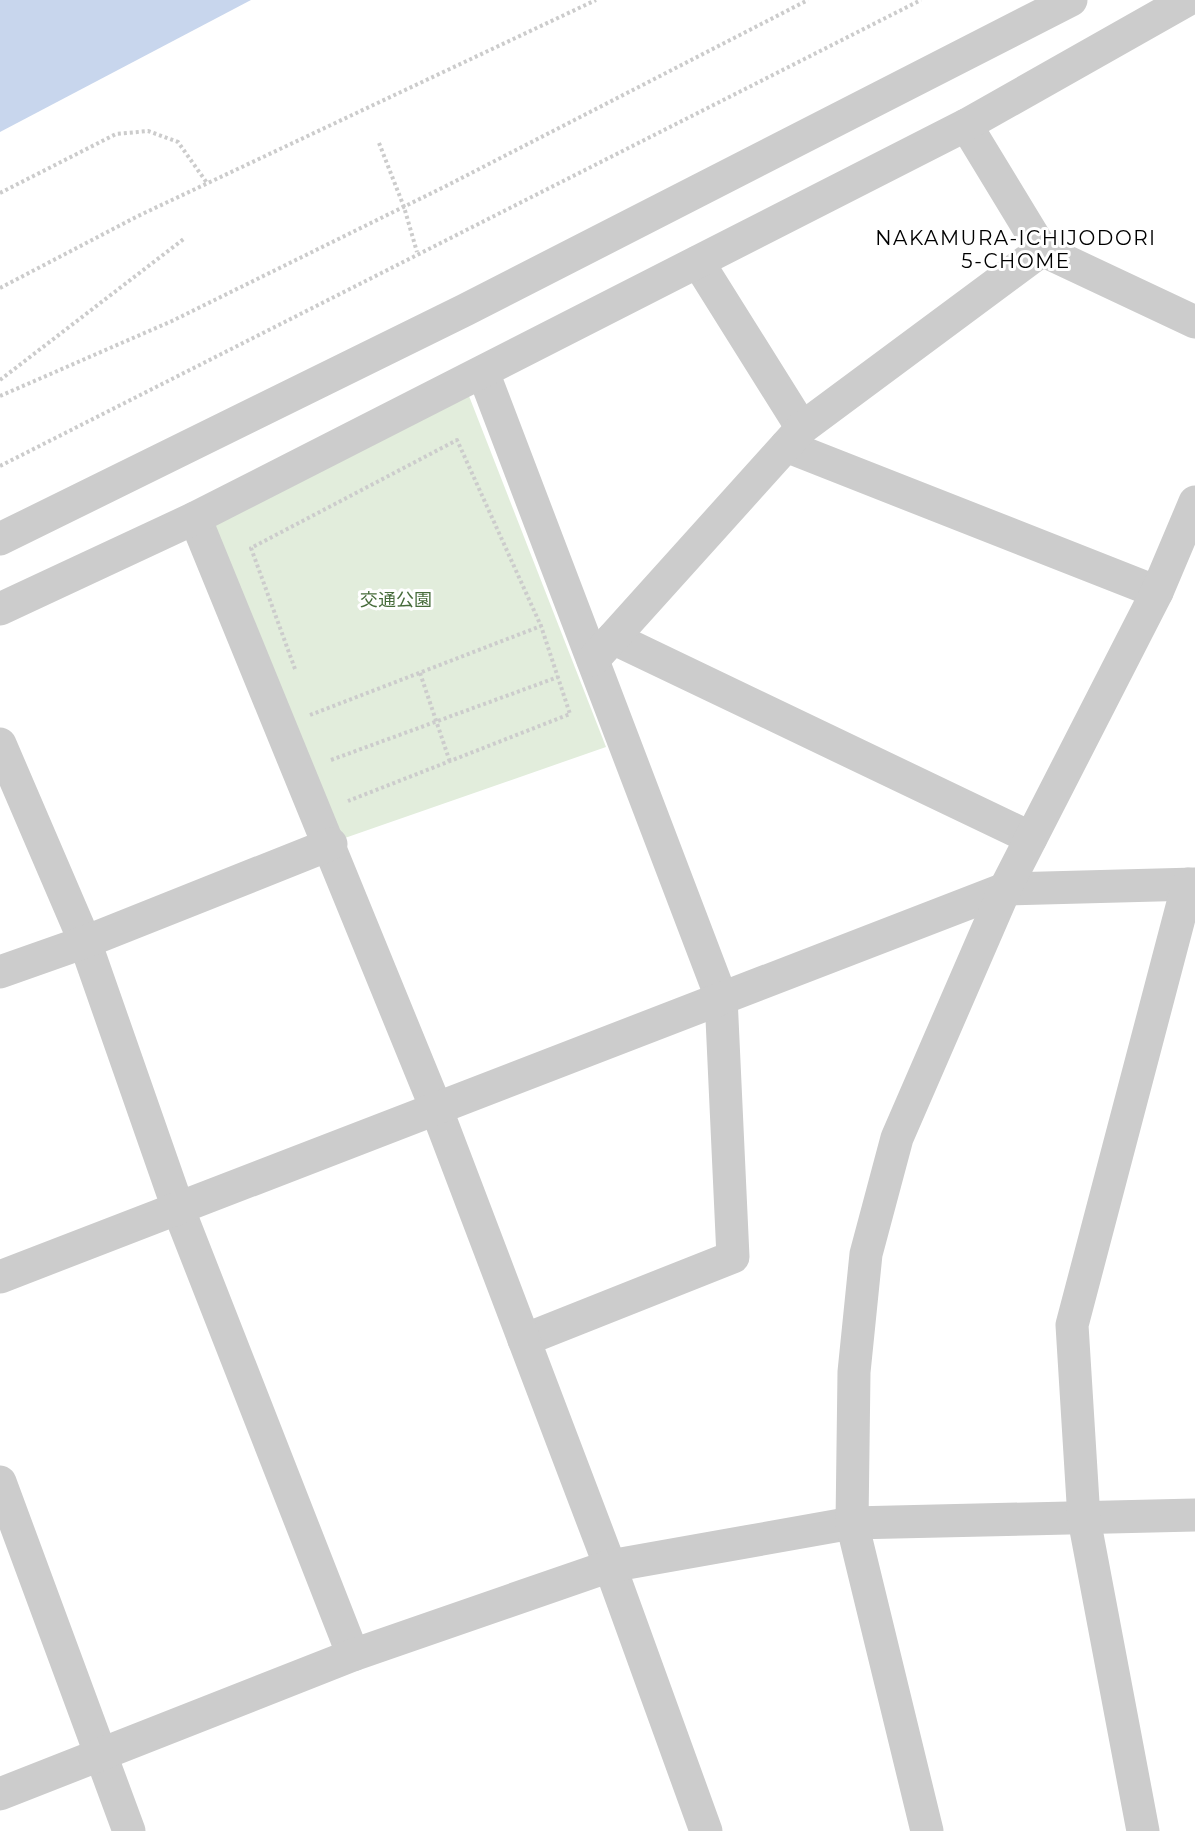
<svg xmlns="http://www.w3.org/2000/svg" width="1195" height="1831" font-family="Montserrat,'Noto Sans JP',sans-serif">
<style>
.green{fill:#e2eddc}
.water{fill:#c8d6ed}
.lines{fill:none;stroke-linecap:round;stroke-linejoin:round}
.path{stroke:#ccc;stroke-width:4;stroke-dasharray:3 3;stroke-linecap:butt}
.minor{stroke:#ccc;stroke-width:33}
.labels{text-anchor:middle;stroke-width:6;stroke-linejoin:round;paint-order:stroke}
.park-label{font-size:18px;fill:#476c3b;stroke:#fff}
.neighbourhood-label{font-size:20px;letter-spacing:1.5px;fill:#000;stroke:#fff}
</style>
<rect width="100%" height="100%" fill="#fff"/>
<polygon class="green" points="469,396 606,747 342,839 213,526"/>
<polygon class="water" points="0,0 251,0 0,132"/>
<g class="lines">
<g class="path">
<polyline points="379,143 404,207 417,252"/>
<polyline points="0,193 116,134 148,131 178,142 207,183"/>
<polyline points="0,288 138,216 596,0"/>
<polyline points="0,380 185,238"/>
<polyline points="0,396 172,321 446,186 808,0"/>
<polyline points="0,466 921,0"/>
<polyline points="295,669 251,548 457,440 541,626"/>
<polyline points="420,673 450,762"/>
<polyline points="310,715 541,626 570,714 348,801"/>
<polyline points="331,760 558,677"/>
</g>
<g class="minor">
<polyline points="966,125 1042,250 1195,322"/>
<polyline points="698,262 802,428"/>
<polyline points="483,372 721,997 733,1257 524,1340"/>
<polyline points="786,446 1157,592"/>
<polyline points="195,518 436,1108 610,1566 706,1831"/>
<polyline points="0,539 465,310 1071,0"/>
<polyline points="0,609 195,518 966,125 1187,0"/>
<polyline points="613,638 1031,838"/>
<polyline points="593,660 802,428 1042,250"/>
<polyline points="0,744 85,942 178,1208 353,1655"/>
<polyline points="0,972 85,942 331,844"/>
<polyline points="0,1277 1005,889 1195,884"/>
<polyline points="0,1482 129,1831"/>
<polyline points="0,1794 353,1655 610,1566 852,1523 1195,1515"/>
<polyline points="927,1831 852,1523 854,1372 866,1254 897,1138 1005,889 1157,592 1195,502"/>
<polyline points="1143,1831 1084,1519 1072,1325 1188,884"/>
</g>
</g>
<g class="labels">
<g class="park-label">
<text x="396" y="606">交通公園</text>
</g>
<g class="neighbourhood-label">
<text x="1016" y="245">NAKAMURA-ICHIJODORI<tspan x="1016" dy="23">5-CHOME</tspan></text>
</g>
</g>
</svg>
